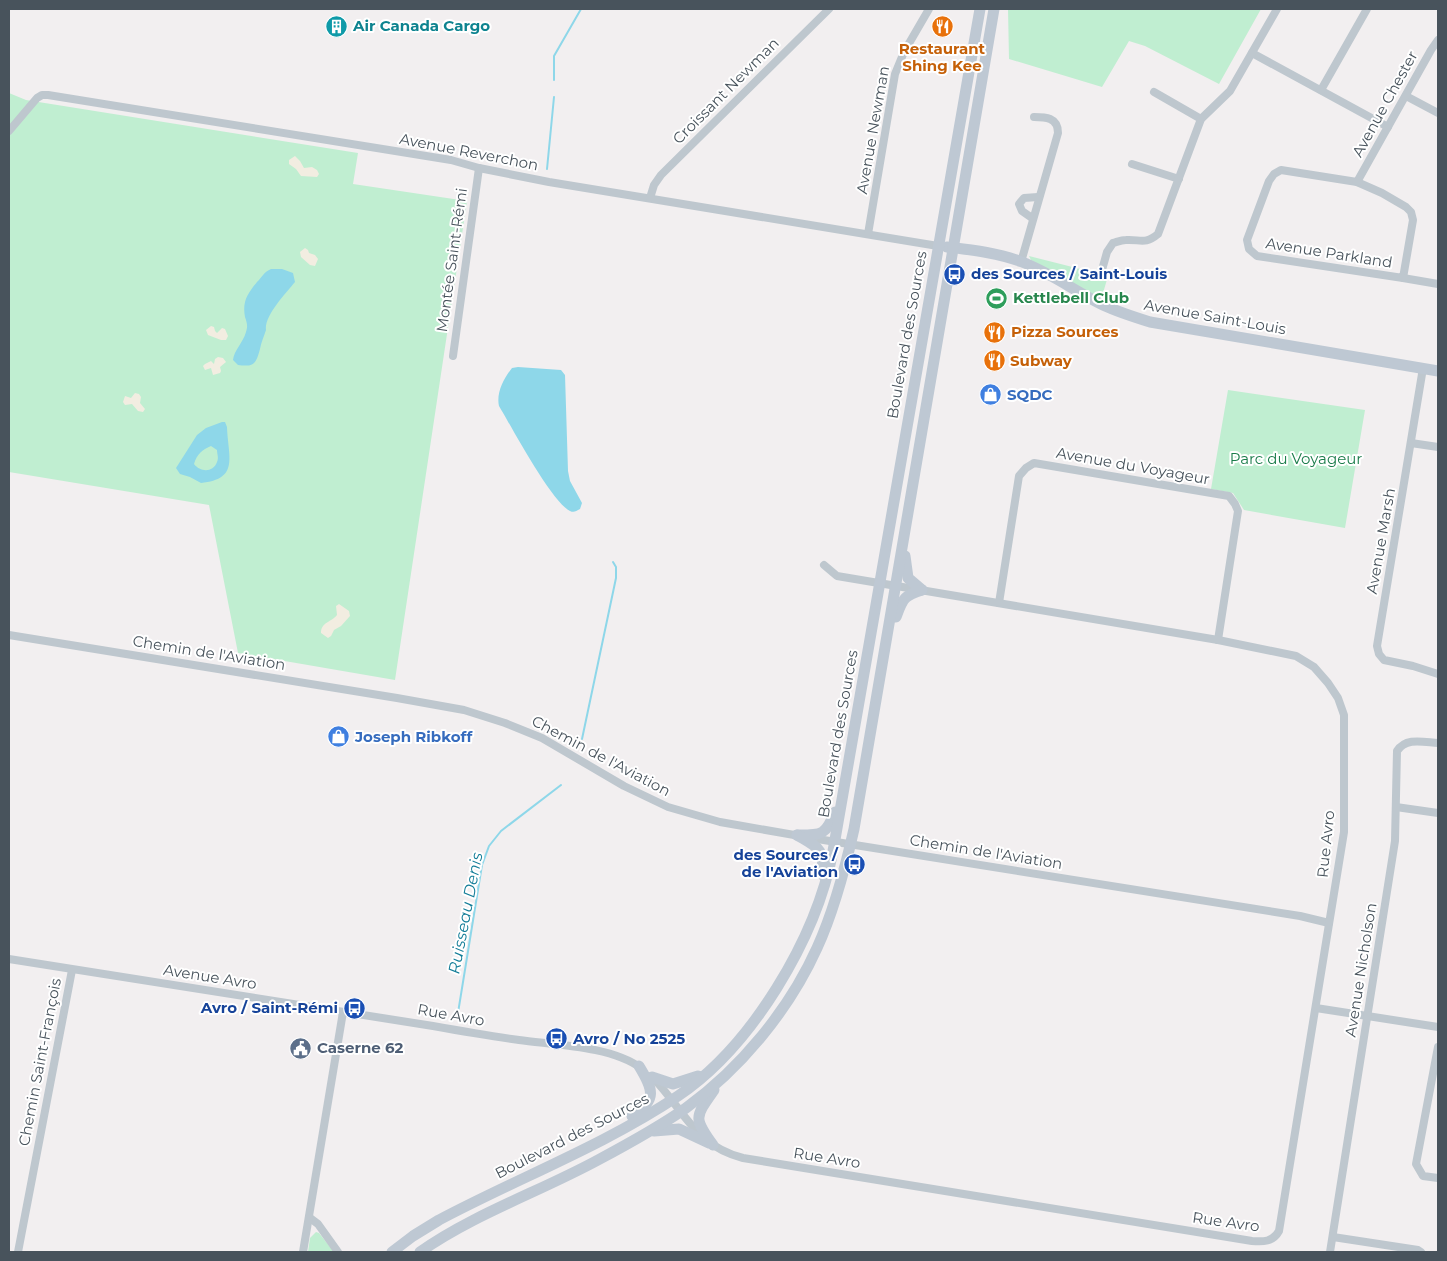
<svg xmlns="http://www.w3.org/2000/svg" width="1447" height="1261" font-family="Montserrat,sans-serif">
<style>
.green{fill:#c0eed1}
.sand{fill:#f2ede1}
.water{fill:#8ed7e9;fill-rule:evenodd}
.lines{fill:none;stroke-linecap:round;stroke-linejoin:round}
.stream{stroke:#8ed7e9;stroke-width:2}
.street{stroke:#bec7ce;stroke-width:8}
.secondary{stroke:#bec8d3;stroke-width:11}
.labels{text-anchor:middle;stroke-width:4;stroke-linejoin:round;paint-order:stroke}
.culture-label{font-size:15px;font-weight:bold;fill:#0d838f;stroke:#fff;text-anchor:start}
.food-label{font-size:15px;font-weight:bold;fill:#c56008;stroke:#fff;text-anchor:start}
.street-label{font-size:15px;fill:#48535c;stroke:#fff}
.transit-label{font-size:15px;font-weight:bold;fill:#164399;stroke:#fff;text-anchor:start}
.leisure-label{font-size:15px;font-weight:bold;fill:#27864d;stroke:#fff;text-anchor:start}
.shop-label{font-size:15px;font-weight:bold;fill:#366cbe;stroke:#fff;text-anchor:start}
.park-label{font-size:15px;fill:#1a7c4a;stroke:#fff}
.service-label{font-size:15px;font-weight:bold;fill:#4e5e75;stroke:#fff;text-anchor:start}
.water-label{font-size:16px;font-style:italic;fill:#117c97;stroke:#fff}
</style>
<rect width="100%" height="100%" fill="#f2eff0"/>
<g class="green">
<polygon points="1008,9 1261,9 1219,84 1145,46 1129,41 1102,87 1009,59"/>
<polygon points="9,93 26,100 358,153 353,184 467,201 395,680 238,653 209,505 9,472"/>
<polygon points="1029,256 1108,276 1101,300 1031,260"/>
<polygon points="1228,390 1365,410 1345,528 1244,510 1233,493 1211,489"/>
<polygon points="316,1232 319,1233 334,1252 308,1252 310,1238"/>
</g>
<g class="sand">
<polygon points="295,156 300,161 304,168 312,167 317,170 319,174 317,177 301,176 296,169 289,164 289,160"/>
<polygon points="305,248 308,250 309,253 315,255 318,259 315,266 310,265 301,257 300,252"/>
<polygon points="211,326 214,327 215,331 217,333 222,328 225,329 228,336 226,340 221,340 208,335 206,330"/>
<polygon points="218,357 223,358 226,362 220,367 221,371 220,373 213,375 211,368 205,370 203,366 205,364 211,361 214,364 215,359"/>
<polygon points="135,393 139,394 141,397 140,403 145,409 143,412 138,411 132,404 125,405 123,402 125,396 131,398"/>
<path d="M 339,604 L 349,611 L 350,616 L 341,626 L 334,630 L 331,636 L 328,638 L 321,633 C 321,622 332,622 337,615 L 336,606 Z"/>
</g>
<g class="water">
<path d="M 271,269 L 282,269 L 293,273 L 295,282 C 286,293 264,316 266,330 C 264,336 261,343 260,349 C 256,364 254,367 238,365 L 233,360 C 234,350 243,343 246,332 C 248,326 247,323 245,317 C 242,301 248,293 257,282 C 262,277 264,272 271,269 Z"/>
<path d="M 518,367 L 561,370 L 565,375 L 568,471 L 570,481 L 582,503 L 580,509 C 576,511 574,513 570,511 C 552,503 511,426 499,406 C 496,393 504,378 512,368 Z"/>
<path d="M 222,422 L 225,422 L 227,427 C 228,457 240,479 201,483 L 190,477 L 180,474 L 176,468 L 197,435 L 206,428 ZM 211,446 L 217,450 C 217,454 219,458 217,462 C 213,473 200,472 194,464 C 197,454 202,450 211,446 Z"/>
</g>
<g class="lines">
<g class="stream">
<polyline points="554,80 554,56 581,9"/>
<polyline points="547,169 554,97"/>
<polyline points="582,739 616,578 616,567 613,562"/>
<polyline points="457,1019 482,865 489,846 501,831 561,785"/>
</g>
<g class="street">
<polyline points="1252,53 1388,127"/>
<polyline points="1321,90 1367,9"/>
<polyline points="1154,92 1201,119"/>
<polyline points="1406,96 1438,113"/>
<polyline points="9,131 37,98 42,95 48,95 451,160 479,168 549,182 938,246"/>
<polyline points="1132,164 1179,179"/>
<polygon points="1281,170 1357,182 1382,193 1406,207 1411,212 1413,220 1403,278 1257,256 1249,249 1247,240 1269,181 1274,174"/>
<polyline points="1357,182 1431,50 1438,40"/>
<polyline points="650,198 654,185 661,175 829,9"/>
<polyline points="1032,218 1022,211 1019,204 1024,198 1038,197"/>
<polyline points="868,234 895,74 904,52 929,9"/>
<path d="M 1021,262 L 1058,133 C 1058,117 1045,117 1034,117"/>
<path d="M 1102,270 L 1107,252 L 1113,243 C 1117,242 1121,240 1126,240 C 1140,239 1145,245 1158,234 L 1201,119 L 1230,91 L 1277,9"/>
<polyline points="1403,278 1438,284"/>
<polyline points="453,356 479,168"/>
<polyline points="1423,368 1377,646 1379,654 1384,660 1413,666 1438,674"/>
<polyline points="1411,443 1438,447"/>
<polyline points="999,603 1019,476 1026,468 1034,463 1229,496 1235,504 1238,511 1218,640"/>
<polyline points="9,635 397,698 464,710 505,723 542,738 624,786 668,807 720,822 800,836"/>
<polyline points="1396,807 1438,813"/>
<polyline points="811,838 1300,916 1329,923"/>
<path d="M 9,959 L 433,1026 C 461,1031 490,1036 519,1040 C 556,1045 611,1046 641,1068"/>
<polyline points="1316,1008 1438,1027"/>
<polyline points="1438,1047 1416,1164 1423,1176 1438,1178"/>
<path d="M 654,1079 C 684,1110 695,1146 743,1158 L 1252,1241 C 1263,1242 1273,1242 1279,1231 L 1344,832 L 1344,715 L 1338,698 L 1328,683 L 1314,667 L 1296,656 L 1218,640 L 837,576 L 824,565"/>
<polyline points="310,1218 318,1224 338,1252"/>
<polyline points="1333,1237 1418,1250 1421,1252"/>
<polyline points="18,1252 72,970"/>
<polyline points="303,1252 343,1012"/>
<path d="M 1330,1252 L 1395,841 L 1397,751 C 1406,737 1423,742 1438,743"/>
</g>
<g class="secondary">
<path d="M 947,247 C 972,250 999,253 1022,262 C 1051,273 1076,292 1103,305 C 1118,312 1134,317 1150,322 L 1438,371"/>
<polyline points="905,556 908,578 922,590"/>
<path d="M 896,617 C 903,599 903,596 922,590"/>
<path d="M 797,835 C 822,835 825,836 835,812"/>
<path d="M 797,835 C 821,849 822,847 824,876"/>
<polyline points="652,1077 673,1084 698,1076"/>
<path d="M 632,1116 C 658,1100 653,1089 639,1066"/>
<polyline points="654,1131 679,1129 709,1143"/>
<path d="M 713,1145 C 693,1118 695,1117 714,1090"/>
<path d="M 392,1252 L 413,1236 L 439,1220 C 518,1178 603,1146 678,1096 C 752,1046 816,939 833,851 L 980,9"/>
<path d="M 420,1252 C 474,1214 539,1192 598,1160 C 628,1144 659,1127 686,1108 C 741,1068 789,1010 817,948 C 834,911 845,869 854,829 L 994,9"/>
</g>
</g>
<defs>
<symbol id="building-disc" viewBox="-11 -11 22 22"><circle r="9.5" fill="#0f9aa8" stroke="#fff"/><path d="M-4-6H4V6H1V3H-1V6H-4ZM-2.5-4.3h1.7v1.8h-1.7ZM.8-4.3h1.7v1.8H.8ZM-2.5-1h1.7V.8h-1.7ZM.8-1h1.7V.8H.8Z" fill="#fff"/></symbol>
<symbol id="restaurant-disc" viewBox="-11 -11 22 22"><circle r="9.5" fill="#e8710a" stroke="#fff"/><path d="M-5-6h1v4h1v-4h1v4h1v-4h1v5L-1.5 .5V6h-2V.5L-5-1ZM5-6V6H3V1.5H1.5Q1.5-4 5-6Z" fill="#fff"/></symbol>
<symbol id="bus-disc" viewBox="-11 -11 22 22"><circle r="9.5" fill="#1a4fb4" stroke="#fff"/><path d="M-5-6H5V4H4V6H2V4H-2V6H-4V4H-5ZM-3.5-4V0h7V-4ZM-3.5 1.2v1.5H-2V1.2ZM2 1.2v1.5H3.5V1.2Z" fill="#fff"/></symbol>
<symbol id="stadium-disc" viewBox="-11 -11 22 22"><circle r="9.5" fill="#2e9e5b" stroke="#fff"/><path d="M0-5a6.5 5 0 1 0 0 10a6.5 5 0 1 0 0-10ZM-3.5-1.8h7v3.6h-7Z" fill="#fff"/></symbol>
<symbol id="shop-disc" viewBox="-11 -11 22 22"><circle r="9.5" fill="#3f7fe0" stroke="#fff"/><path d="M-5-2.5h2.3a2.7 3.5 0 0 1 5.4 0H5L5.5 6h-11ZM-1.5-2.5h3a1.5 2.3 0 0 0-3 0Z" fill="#fff"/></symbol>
<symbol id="civic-disc" viewBox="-11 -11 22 22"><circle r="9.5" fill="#5c6f8a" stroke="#fff"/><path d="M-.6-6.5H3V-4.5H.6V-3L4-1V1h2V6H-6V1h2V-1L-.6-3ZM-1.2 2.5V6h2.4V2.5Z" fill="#fff"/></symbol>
</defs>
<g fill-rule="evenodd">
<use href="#building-disc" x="324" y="14" width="25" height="25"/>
<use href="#restaurant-disc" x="930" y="14" width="25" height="25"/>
<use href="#bus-disc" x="942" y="262" width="25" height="25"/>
<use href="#stadium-disc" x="984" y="286" width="25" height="25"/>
<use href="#restaurant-disc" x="982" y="320" width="25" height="25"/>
<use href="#restaurant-disc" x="982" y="348" width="25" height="25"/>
<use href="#shop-disc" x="978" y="382" width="25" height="25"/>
<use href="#shop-disc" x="326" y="724" width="25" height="25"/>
<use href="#bus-disc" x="842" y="852" width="25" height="25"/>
<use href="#bus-disc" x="342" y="996" width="25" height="25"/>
<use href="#bus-disc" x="544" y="1026" width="25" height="25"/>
<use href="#civic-disc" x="288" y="1036" width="25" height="25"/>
</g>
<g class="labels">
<g class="culture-label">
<text x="353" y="31">Air Canada Cargo</text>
</g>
<g class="food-label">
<text x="942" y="54" text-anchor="middle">Restaurant<tspan x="942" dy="17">Shing Kee</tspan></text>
<text x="1011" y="337">Pizza Sources</text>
<text x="1010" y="366">Subway</text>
</g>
<g class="street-label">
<text transform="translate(726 91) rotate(-45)" y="5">Croissant Newman</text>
<text transform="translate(1385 104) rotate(-61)" y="5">Avenue Chester</text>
<text transform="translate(873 130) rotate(-80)" y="5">Avenue Newman</text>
<text transform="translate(469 152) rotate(11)" y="5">Avenue Reverchon</text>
<text transform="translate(1329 253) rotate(9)" y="5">Avenue Parkland</text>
<text transform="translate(452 260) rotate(-82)" y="5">Montée Saint-Rémi</text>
<text transform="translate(1215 317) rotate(10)" y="5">Avenue Saint-Louis</text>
<text transform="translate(907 335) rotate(-80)" y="5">Boulevard des Sources</text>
<text transform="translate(1133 466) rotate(10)" y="5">Avenue du Voyageur</text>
<text transform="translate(1381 541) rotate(-80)" y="5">Avenue Marsh</text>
<text transform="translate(209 653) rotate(9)" y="5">Chemin de l'Aviation</text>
<text transform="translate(838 734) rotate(-80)" y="5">Boulevard des Sources</text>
<text transform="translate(601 756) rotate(28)" y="5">Chemin de l'Aviation</text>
<text transform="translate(1326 844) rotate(-84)" y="5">Rue Avro</text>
<text transform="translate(986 852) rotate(9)" y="5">Chemin de l'Aviation</text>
<text transform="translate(1361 970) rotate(-81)" y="5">Avenue Nicholson</text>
<text transform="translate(210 977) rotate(9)" y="5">Avenue Avro</text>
<text transform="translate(451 1015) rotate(10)" y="5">Rue Avro</text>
<text transform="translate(40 1062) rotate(-79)" y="5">Chemin Saint-François</text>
<text transform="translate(572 1136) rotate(-27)" y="5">Boulevard des Sources</text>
<text transform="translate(827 1158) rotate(9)" y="5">Rue Avro</text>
<text transform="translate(1226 1222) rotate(8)" y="5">Rue Avro</text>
</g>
<g class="transit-label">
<text x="971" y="279">des Sources / Saint-Louis</text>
<text x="838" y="860" text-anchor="end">des Sources /<tspan x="838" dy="17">de l'Aviation</tspan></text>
<text x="338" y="1013" text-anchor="end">Avro / Saint-Rémi</text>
<text x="573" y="1044">Avro / No 2525</text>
</g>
<g class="leisure-label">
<text x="1013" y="303">Kettlebell Club</text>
</g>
<g class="shop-label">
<text x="1007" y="400">SQDC</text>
<text x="355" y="742">Joseph Ribkoff</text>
</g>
<g class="park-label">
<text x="1296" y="464">Parc du Voyageur</text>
</g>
<g class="service-label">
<text x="317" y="1053">Caserne 62</text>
</g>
<g class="water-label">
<text transform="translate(465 913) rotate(-79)" y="6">Ruisseau Denis</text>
</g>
</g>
<rect width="1447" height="1261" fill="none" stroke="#48535c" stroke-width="20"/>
</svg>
